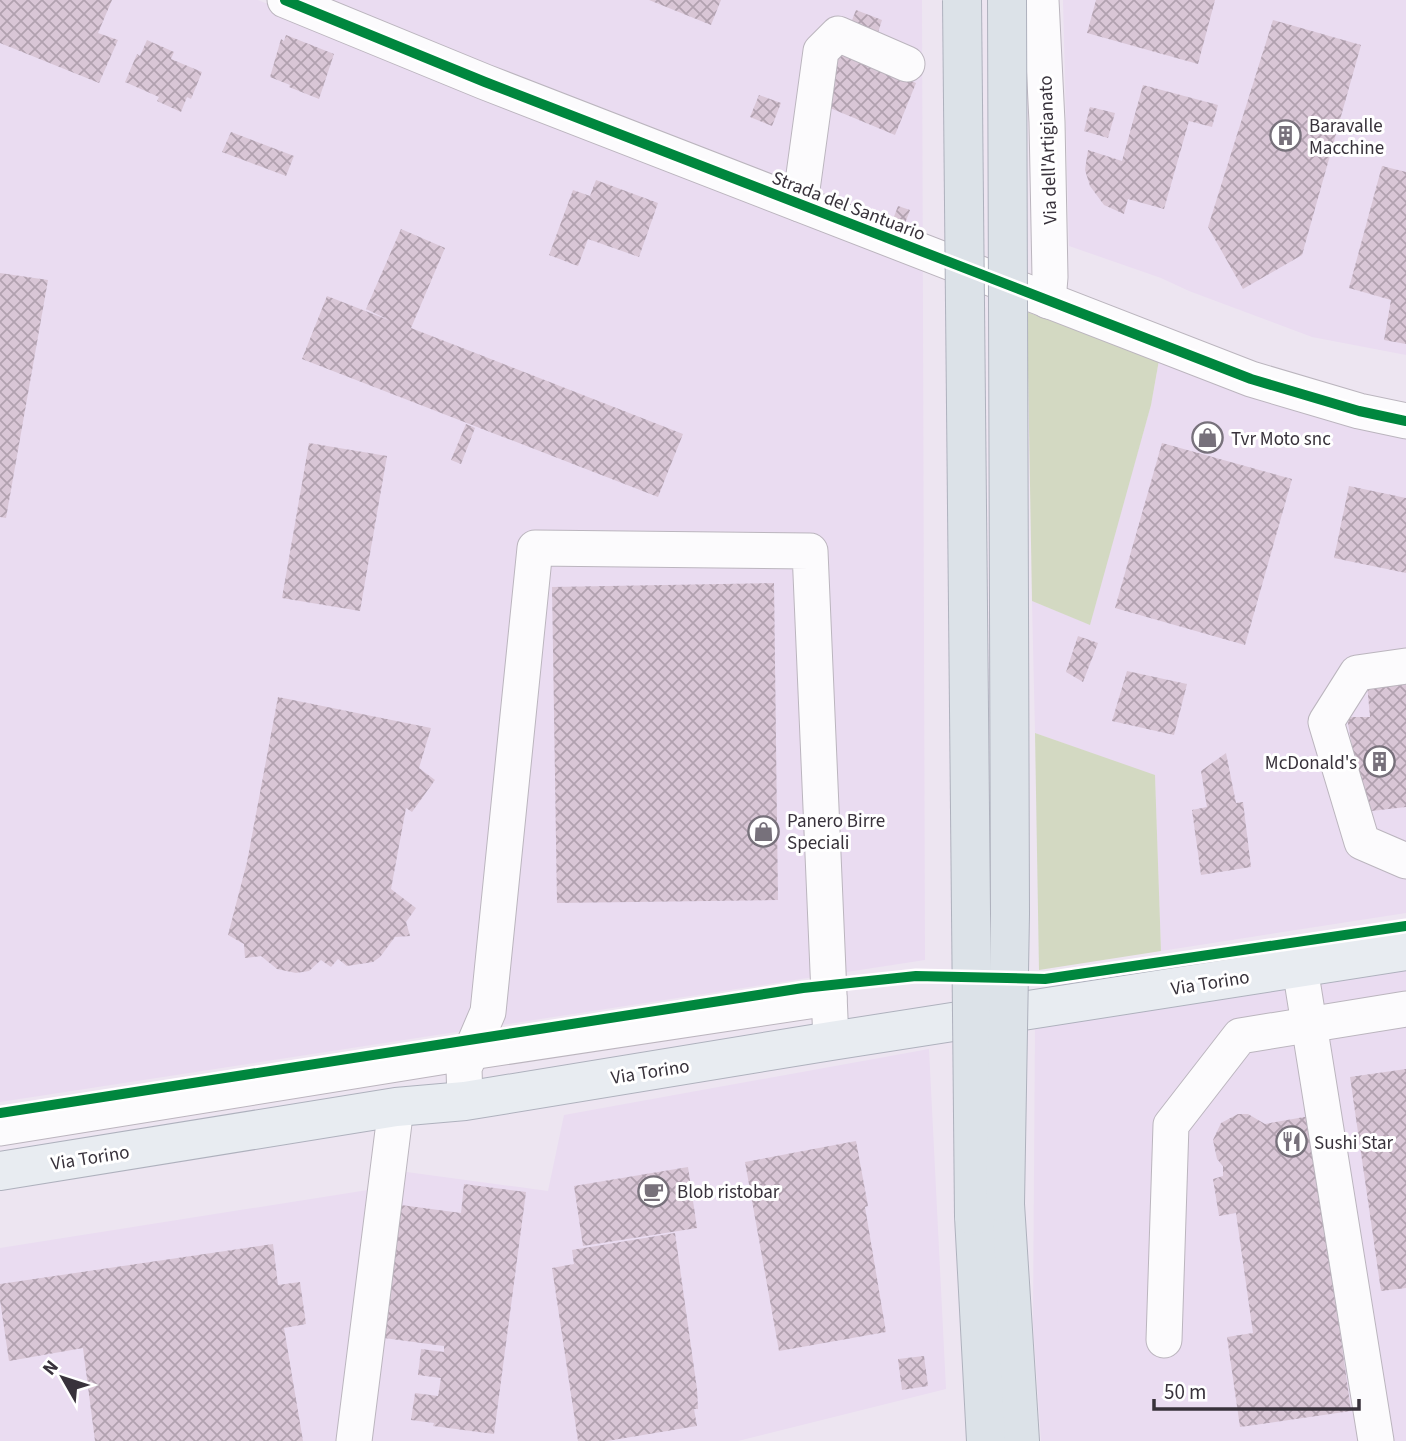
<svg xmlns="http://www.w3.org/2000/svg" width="1406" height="1441" font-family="'Source Sans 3',sans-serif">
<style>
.built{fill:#eadcf1}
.grass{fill:#d3d9c2}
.building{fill:url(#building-cross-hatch)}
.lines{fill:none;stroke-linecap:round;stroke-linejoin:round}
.minor-casing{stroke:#bbb5be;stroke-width:37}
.major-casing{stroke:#aeb1bd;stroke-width:40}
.highway-casing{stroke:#aeb1bd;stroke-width:40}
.minor{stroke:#fcfbfd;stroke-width:35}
.major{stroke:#e8ecf1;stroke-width:38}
.highway{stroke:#dce2e8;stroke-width:38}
.highway-bridge-casing{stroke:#aeb1bd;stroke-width:40;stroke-linecap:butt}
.highway-bridge{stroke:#dce2e8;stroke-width:38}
.cycleway-casing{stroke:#fff;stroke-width:15}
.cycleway{stroke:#00873e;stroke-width:10}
.labels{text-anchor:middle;stroke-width:6;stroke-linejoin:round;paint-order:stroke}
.poi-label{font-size:19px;fill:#38323b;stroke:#fff;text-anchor:start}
.street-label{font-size:19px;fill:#38323b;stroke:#fff}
</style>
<defs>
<pattern id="building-cross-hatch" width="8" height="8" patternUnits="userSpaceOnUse" patternTransform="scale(1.75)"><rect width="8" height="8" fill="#d9c6d6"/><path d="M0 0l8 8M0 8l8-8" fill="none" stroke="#b1a1af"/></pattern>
</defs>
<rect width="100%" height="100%" fill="#ede5f1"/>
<g class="built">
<polygon points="0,0 258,0 361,42 319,0 922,0 925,960 0,1102"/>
<polygon points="1063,0 1406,0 1406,355 1312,337 1189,291 1161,278 1069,246"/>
<polygon points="1159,360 1249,392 1377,433 1406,437 1406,913 1161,951 1155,776 1035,733 1032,601 1089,624 1151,405"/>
<polygon points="1406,960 1406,1441 1041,1441 1033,1323 1035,1022"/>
<polygon points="929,1049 946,1389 738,1441 0,1441 0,1248 374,1189 377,1168 548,1191 564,1115"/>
</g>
<g class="grass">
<polygon points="1027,312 1159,360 1151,405 1090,625 1032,601"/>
<polygon points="1035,733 1155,775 1161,951 1039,970"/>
</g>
<g class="building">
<polygon points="0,0 112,0 98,33 118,40 99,83 0,43"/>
<polygon points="649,0 721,0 711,25"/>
<polygon points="1096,0 1215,0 1198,64 1087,33"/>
<polygon points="856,10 882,20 875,42 847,33"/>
<polygon points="1273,20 1361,45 1302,255 1243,289 1208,227"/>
<polygon points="286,35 334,54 319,99 289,87 290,85 270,77 281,39 284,41"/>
<polygon points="147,40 174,52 171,59 202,72 191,99 187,97 181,112 157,101 159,97 125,82 137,54 140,56"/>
<polygon points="840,51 916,83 895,135 818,103"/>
<polygon points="1143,85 1218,105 1212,127 1189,121 1164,209 1128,199 1124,214 1104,205 1090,186 1085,170 1088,150 1122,161"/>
<polygon points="759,95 781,103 772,126 750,117"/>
<polygon points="1090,107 1115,113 1108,138 1084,131"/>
<polygon points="231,132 294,156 286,176 222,152"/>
<polygon points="1382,166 1406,172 1406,344 1384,340 1391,300 1349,288"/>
<polygon points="596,180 658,203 639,257 588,239 578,266 549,255 573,190 590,196"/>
<polygon points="898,206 910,210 904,226 892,222"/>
<polygon points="401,229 445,248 411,328 683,434 658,497 302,359 327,296 391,321 366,309"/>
<polygon points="0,273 48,280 6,518 0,517"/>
<polygon points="466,424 475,428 461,464 451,460"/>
<polygon points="309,443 387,456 360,611 282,598"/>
<polygon points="1162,443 1292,479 1245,645 1115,608"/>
<polygon points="1349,486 1406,498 1406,573 1334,558"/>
<polygon points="774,583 778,900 557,903 552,587"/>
<polygon points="1078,636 1098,643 1083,682 1066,672"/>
<polygon points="1127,671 1187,684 1174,735 1112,721"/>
<polygon points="1406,677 1406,807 1363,812 1347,717 1370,717 1367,684"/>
<polygon points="278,697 431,728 419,768 435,780 412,812 406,808 391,889 416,908 406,922 410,936 395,937 380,957 373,962 347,966 338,959 331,967 321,960 309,971 296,973 277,969 261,956 245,958 244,944 228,935 247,862"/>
<polygon points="1226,753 1236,803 1243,802 1251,867 1201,875 1192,810 1207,807 1201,771"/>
<polygon points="1406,1069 1406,1288 1381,1291 1350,1077"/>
<polygon points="1238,1114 1248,1114 1265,1124 1310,1116 1351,1411 1240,1427 1227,1337 1253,1333 1236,1213 1219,1216 1213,1179 1223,1176 1223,1166 1217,1159 1213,1140 1221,1123"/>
<polygon points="856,1141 868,1206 865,1207 886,1332 779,1351 745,1162"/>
<polygon points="688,1167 697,1228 583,1246 574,1186"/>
<polygon points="464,1184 526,1192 494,1434 433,1426 434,1423 411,1420 415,1393 438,1396 441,1378 418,1375 421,1349 444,1352 444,1346 384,1338 401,1205 461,1213"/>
<polygon points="675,1233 697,1389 698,1409 694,1409 697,1426 607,1441 578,1441 552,1268 574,1264 572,1250"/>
<polygon points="273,1244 278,1285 300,1282 306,1324 284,1328 303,1441 95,1441 83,1348 9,1361 0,1300 0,1284"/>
<polygon points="924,1356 928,1386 902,1390 898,1359"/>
</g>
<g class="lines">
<defs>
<g id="minor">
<polyline points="285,0 485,82 1251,379 1359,411 1406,421"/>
<polyline points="1041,0 1047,122 1050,277 1048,301"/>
<polyline points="800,204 821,51 838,34 907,64"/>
<polyline points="1406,666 1357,673 1326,722 1362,842 1406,861"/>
<polyline points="1300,968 1376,1441"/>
<polyline points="465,1101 464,1068 488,1012 535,548 810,551 831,1041"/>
<polyline points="0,1128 471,1052 829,998"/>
<polyline points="1164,1340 1171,1125 1240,1036 1406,1009"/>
<polyline points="354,1441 396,1107"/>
</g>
<polyline id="major" points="0,1171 396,1107 465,1101 831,1041 1406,951"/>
<g id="highway">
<polyline points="1005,1204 1020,1441"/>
<polyline points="974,1216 986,1441"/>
</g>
</defs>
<use href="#minor" class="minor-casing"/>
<use href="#major" class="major-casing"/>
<use href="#highway" class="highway-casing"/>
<use href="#minor" class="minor"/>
<use href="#major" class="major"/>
<use href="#highway" class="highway"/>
<defs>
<g id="highway-bridge">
<polyline points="962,0 974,1216"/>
<polyline points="1005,1204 1010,914 1007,0"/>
</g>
</defs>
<use href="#highway-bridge" class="highway-bridge-casing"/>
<use href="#highway-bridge" class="highway-bridge"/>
<defs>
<g id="cycleway">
<polyline points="285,0 485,82 1251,379 1359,411 1406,421"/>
<polyline points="0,1113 803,988 916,976 1045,979 1406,926"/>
</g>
</defs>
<use href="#cycleway" class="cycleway-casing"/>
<use href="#cycleway" class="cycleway"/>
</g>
<defs>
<symbol id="building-ring" viewBox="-11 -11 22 22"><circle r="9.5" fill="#fff" stroke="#77717b" stroke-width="1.5"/><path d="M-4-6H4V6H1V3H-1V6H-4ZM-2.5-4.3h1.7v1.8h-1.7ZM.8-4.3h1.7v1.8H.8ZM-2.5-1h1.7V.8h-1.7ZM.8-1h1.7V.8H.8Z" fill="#77717b"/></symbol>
<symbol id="shop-ring" viewBox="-11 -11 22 22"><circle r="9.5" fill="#fff" stroke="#77717b" stroke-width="1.5"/><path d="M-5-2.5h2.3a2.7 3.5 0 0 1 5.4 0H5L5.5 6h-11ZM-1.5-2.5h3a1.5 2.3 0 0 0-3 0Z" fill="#77717b"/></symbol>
<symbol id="restaurant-ring" viewBox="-11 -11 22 22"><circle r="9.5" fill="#fff" stroke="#77717b" stroke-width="1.5"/><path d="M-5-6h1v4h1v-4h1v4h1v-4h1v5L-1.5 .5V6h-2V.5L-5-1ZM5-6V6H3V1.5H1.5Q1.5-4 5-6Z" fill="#77717b"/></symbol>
<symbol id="cafe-ring" viewBox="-11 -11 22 22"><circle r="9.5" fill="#fff" stroke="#77717b" stroke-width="1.5"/><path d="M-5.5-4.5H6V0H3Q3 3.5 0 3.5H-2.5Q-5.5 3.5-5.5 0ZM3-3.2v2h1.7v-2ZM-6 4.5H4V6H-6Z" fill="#77717b"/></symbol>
</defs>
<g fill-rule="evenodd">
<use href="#building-ring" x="1268" y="118" width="35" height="35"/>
<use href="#shop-ring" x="1190" y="420" width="35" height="35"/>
<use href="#building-ring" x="1362" y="744" width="35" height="35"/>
<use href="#shop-ring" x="746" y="814" width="35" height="35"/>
<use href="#restaurant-ring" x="1274" y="1124" width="35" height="35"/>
<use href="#cafe-ring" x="636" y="1174" width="35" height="35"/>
</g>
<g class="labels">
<g class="poi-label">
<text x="1309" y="132">Baravalle<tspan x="1309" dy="22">Macchine</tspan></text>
<text x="1231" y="445">Tvr Moto snc</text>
<text x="1357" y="769" text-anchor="end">McDonald's</text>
<text x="787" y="827">Panero Birre<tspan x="787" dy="22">Speciali</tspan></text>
<text x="1314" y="1149">Sushi Star</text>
<text x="677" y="1198">Blob ristobar</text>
</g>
<g class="street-label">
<text transform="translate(1047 150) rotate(-92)" y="7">Via dell'Artigianato</text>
<text transform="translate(849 205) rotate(21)" y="7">Strada del Santuario</text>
<text transform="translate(1210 982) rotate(-9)" y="7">Via Torino</text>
<text transform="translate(650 1071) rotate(-9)" y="7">Via Torino</text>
<text transform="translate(90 1157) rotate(-9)" y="7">Via Torino</text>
</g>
</g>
<g transform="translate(63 1378) rotate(309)" stroke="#ffffff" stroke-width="5" paint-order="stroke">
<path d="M0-5L12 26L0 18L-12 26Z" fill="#38323b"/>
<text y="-10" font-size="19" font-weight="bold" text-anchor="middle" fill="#38323b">N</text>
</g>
<path d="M1154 1399v10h205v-10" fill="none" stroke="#38323b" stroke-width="3.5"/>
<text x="1164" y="1399" font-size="21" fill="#38323b" stroke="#ffffff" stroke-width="5" paint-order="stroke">50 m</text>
</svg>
